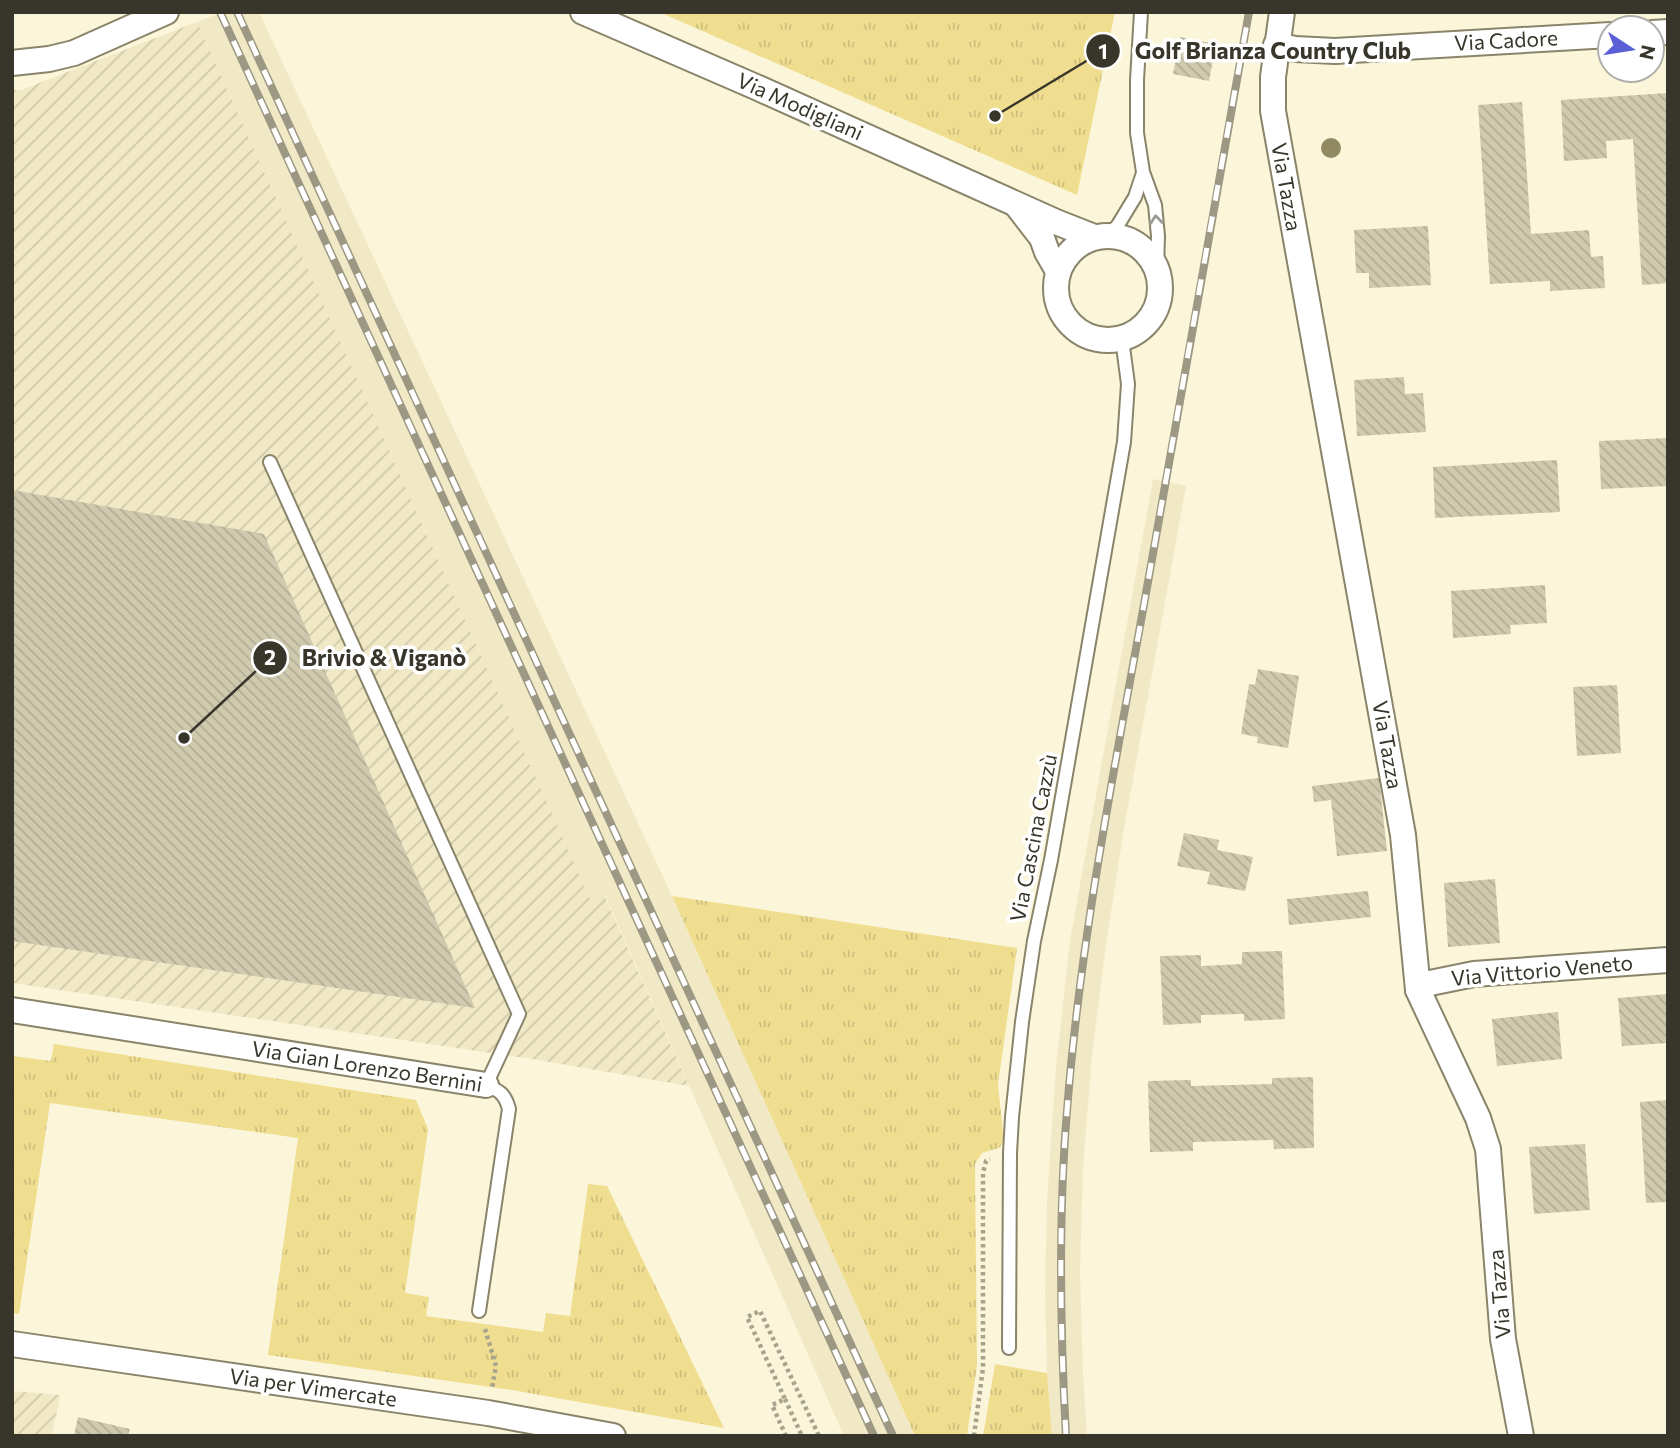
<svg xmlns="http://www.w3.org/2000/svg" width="1680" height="1448" font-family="Commissioner,sans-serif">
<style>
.built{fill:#f1e9c6}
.industrial{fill:url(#industrial-furrows)}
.grass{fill:url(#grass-tufts)}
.building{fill:url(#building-back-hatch)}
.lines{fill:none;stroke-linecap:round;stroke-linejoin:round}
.lane-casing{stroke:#89846a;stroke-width:16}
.street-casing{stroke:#89846a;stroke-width:28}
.path{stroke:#a7a38e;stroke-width:4.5;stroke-dasharray:3.5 3.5;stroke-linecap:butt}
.lane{stroke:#fff;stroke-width:12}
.street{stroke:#fff;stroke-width:24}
.rail-casing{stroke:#9c9884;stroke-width:8}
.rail{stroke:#fff;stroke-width:5;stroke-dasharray:16;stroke-linecap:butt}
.tree{fill:#908962}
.oneway{stroke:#9c9a95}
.labels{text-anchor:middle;stroke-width:7;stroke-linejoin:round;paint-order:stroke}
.street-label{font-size:21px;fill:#38362b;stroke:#fff}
.leader{fill:none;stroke:#38362b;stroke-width:2.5}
.callout-dot{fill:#38362b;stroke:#fff;stroke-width:2.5}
.mark-label{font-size:21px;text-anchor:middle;font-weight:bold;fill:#fff}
.callout-label{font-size:23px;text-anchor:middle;font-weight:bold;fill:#38362b;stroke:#fff;stroke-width:7;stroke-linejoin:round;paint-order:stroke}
</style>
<defs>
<pattern id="industrial-furrows" width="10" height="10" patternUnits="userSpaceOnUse" patternTransform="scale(1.75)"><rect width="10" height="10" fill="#f1e9c6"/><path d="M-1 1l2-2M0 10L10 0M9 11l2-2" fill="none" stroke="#cfc8aa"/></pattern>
<pattern id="grass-tufts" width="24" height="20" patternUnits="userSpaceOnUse" patternTransform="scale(1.75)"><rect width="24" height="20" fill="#f0de90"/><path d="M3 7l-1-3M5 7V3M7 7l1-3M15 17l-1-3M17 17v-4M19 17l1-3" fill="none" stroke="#cfbf7c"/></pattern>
<pattern id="building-back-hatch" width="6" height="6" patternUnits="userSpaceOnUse" patternTransform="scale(1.75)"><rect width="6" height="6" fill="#cfc9ae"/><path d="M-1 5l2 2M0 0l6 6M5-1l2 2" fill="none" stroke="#b2ad96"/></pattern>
</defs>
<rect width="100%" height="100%" fill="#fbf5d9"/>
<g class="built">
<polygon points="223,12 259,12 672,896 915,1436 844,1436 605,895 591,902 197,22"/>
<polygon points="1153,479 1186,486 1124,829 1106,944 1092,1055 1083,1167 1080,1271 1083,1375 1087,1436 1052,1436 1047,1373 1045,1291 1047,1201 1056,1067 1070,940"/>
</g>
<g class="industrial">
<polygon points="197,22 591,901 604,895 689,1086 532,1059 12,983 12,90 21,90"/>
<polygon points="12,1391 60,1395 52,1436 12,1436"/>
</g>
<g class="grass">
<polygon points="659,12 1115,12 1077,195"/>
<polygon points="672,896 1017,948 998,1085 1004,1141 999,1148 982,1153 975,1164 977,1365 967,1436 915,1436"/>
<polygon points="54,1044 416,1100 428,1129 405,1293 429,1297 426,1316 543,1332 546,1313 570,1316 588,1184 607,1186 724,1428 512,1390 268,1355 298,1138 50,1103 19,1314 12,1313 12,1056 51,1061"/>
<polygon points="995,1364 1047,1373 1052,1436 983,1436"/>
</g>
<g class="building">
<polygon points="1180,37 1216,44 1209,81 1173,74"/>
<polygon points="1668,93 1668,283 1642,285 1633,139 1606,141 1607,158 1564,161 1561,100"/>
<polygon points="1522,102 1531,234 1589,230 1591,257 1603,256 1605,288 1550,291 1550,281 1490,284 1478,105"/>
<polygon points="1428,226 1431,285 1369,288 1369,273 1356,273 1354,230"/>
<polygon points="1404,377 1405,394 1423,393 1426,432 1357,436 1354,380"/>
<polygon points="1668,438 1668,486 1601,489 1599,441"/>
<polygon points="1557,460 1560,512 1435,518 1433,467"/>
<polygon points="12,490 264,534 475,1008 12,941"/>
<polygon points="1545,585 1547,623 1510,625 1511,634 1453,638 1451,591"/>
<polygon points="1258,669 1299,676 1288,748 1257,743 1258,737 1241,734 1249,684 1255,685"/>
<polygon points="1617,685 1621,753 1577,756 1573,687"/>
<polygon points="1379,778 1387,851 1337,856 1331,800 1314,802 1312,786"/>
<polygon points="1184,833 1219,840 1217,850 1253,857 1245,891 1207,884 1210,872 1177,866"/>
<polygon points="1495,879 1500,943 1448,947 1444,883"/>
<polygon points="1368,891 1371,917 1289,925 1287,899"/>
<polygon points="1282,951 1285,1019 1244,1021 1244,1014 1201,1015 1201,1023 1163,1025 1160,956 1201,955 1201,966 1242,964 1242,952"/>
<polygon points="1668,994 1668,1043 1622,1046 1618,998"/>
<polygon points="1558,1012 1562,1059 1497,1066 1492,1019"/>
<polygon points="1313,1077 1314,1148 1274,1149 1273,1140 1193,1142 1193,1151 1150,1152 1148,1081 1191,1080 1191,1086 1272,1084 1272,1078"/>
<polygon points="1668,1100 1668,1202 1646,1203 1640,1102"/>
<polygon points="1585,1144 1590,1210 1534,1214 1529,1147"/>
<polygon points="78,1417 130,1429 128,1436 74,1436"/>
</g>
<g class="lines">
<defs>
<g id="lane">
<polyline points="1141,12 1137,80 1137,133 1143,172 1155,205 1158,236 1157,270"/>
<polyline points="1109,235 1118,225 1135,197 1143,173"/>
<path d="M 270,462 L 519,1014 L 486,1085 C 500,1091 505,1094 509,1109 L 479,1311"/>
<polyline points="1009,1348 1010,1153 1012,1117 1022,1022 1034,941 1051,860 1124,442 1128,384 1122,339"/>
</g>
<g id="street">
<polyline points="583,12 756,87 1056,222 1094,237"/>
<polyline points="1282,12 1273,77 1273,111 1403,835 1418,990 1478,1118 1488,1149 1503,1339 1521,1436"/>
<polyline points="1652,33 1668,32"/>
<polyline points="1276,45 1295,49 1335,51 1610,35"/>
<polyline points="12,63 49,59 74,53 166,12"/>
<polyline points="1018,207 1042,238 1047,252 1058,271"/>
<circle cx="1108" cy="288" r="52"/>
<polyline points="1418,990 1430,983 1474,974 1668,960"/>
<polyline points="12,1010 486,1085"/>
<polyline points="12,1344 488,1413 613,1436"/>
</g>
</defs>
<use href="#lane" class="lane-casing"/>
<use href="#street" class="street-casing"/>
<g class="path">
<polyline points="485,1329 496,1366 492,1388"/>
<polyline points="785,1399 802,1436"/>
<polyline points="786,1436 772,1405 785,1399 747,1317 760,1311 819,1436"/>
<polyline points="974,1436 983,1368 983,1173 986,1161 990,1159"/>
</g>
<use href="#lane" class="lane"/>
<use href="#street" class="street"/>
<defs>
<g id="rail">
<polyline points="220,12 874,1436"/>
<polyline points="237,12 893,1436"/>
<path d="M 1066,1436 C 1060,1327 1058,1219 1067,1111 C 1080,942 1113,776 1143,610 C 1178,411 1213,212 1249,12"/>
</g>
</defs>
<use href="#rail" class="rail-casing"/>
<use href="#rail" class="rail"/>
</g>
<circle class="tree" cx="1331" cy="148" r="10"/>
<defs><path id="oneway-chevron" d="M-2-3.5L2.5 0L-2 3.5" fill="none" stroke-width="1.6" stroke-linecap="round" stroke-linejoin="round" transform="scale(1.75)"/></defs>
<use class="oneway" href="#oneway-chevron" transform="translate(1156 220) rotate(-96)"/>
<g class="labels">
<g class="street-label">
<text transform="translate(1506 41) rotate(-3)" y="7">Via Cadore</text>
<text transform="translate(800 107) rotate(24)" y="7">Via Modigliani</text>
<text transform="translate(1286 187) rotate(80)" y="7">Via Tazza</text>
<text transform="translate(1387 745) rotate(80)" y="7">Via Tazza</text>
<text transform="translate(1034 838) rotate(-79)" y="7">Via Cascina Cazzù</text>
<text transform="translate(1542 971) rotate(-5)" y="7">Via Vittorio Veneto</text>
<text transform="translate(367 1067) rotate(9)" y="7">Via Gian Lorenzo Bernini</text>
<text transform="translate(1500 1294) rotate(-95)" y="7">Via Tazza</text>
<text transform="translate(313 1388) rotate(8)" y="7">Via per Vimercate</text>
</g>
</g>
<path class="leader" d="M995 116L1103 51M184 738L270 658"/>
<g class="callout-dot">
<circle cx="995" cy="116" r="7"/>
<circle cx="184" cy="738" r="7"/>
<circle cx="1103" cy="51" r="18"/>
<circle cx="270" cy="658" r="18"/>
</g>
<g class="mark-label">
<text x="1103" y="59">1</text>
<text x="270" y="665">2</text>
</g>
<g class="callout-label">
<text x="1273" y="59">Golf Brianza Country Club</text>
<text x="384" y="666">Brivio &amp; Viganò</text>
</g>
<rect width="1680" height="1448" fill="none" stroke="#38362b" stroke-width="28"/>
<g transform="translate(1631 49) rotate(102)"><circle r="33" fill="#ffffff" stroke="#afafaa" stroke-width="2"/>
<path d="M0-5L12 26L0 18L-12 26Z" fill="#5b5fd6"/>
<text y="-10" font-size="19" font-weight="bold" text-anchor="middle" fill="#38362b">N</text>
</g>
</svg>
